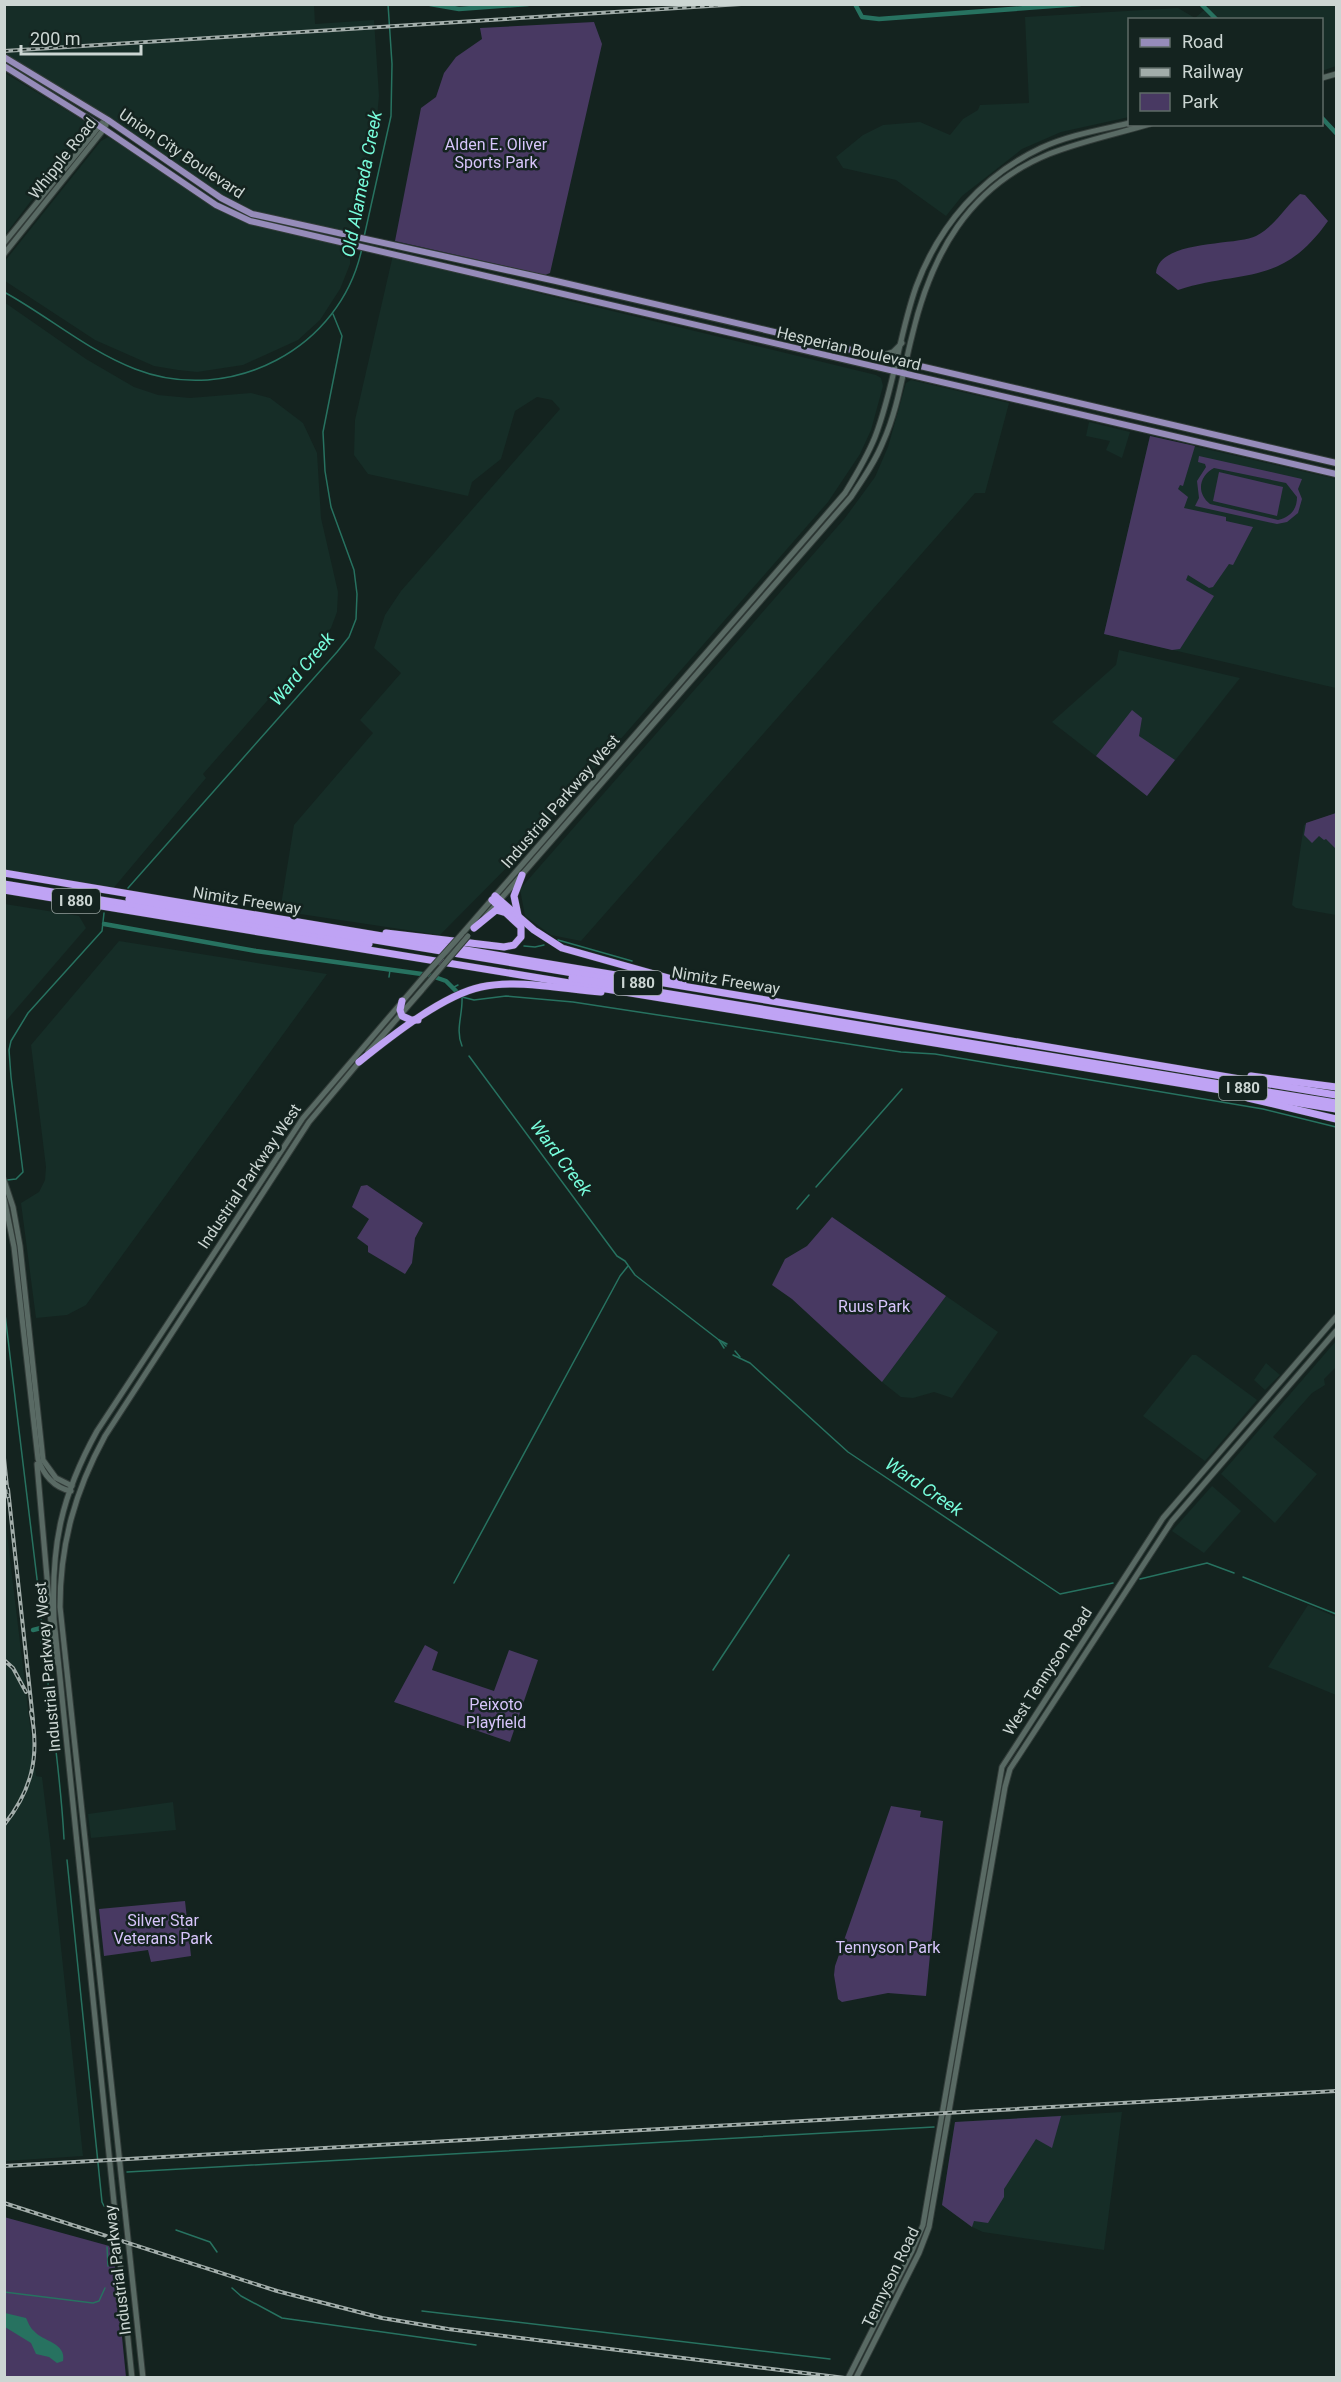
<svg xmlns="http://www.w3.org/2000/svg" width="1341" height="2382" font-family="Roboto,sans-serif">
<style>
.built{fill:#162d27}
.green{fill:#483962;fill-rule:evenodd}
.water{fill:#277260}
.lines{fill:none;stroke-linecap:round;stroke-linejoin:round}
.stream{stroke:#277260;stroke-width:1.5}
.canal{stroke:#277260;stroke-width:4.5}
.secondary-casing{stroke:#323c39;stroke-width:7}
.primary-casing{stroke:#323c39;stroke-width:8}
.highway-casing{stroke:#323c39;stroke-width:8}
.secondary{stroke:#596a64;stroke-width:5}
.primary{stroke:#968cba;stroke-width:6}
.highway{stroke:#bfa3f4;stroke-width:7}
.rail-casing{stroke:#a2adaa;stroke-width:4}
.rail{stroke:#14231f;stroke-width:1.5;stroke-dasharray:4.5;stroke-linecap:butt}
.secondary-bridge-casing{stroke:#323c39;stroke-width:7;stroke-linecap:butt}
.secondary-bridge{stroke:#596a64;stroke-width:5}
.labels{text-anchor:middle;stroke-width:5;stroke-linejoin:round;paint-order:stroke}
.shield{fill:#14231f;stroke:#95a09d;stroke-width:1.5}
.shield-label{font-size:15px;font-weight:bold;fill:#ccd6d3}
.park-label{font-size:16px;fill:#d7c5fb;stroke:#14231f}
.street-label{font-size:16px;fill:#ccd6d3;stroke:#14231f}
.water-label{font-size:18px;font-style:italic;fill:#77fcdb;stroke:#14231f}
</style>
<rect width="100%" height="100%" fill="#14231f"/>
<g class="built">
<polygon points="314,4 315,24 374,20 379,96 376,128 353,237 242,210 108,120 5,57 4,5"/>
<polygon points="1210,5 1336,5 1336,66 1322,71 1322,20 1130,20 1129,117 1061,132 1022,149 962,196 946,216 896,180 843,168 836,157 863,135 883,125 920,122 950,135 963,119 978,110 980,105 1029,103 1025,17 1178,8 1195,18"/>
<polygon points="5,73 84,121 87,127 5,235"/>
<polygon points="108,137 156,164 239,217 350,245 350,264 340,289 320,320 298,340 243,365 197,372 178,370 154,366 95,340 5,281 5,261 101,141"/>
<polygon points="393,255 542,294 876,375 881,378 883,386 871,430 860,454 828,502 521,853 440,935 280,911 294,825 373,733 360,720 401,673 374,648 385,615 401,591 560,409 552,400 537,397 515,411 501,459 472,482 468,496 368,474 354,455 355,420"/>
<polygon points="4,302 86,359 134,387 158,395 190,398 251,393 270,398 303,423 317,453 321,518 338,592 337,612 331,628 203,774 206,778 111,891 5,873"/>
<polygon points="911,380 1009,403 985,493 975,493 581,941 551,935 525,916 520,889 845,518 875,477 888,447 906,383"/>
<polygon points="1089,422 1130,432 1122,458 1106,450 1110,441 1086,436"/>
<polygon points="1150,436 1336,479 1336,688 1104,634"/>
<polygon points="1119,650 1240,678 1147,796 1052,722 1116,665"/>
<polygon points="1336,813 1336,915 1296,908 1292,905 1304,825"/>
<polygon points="5,904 79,916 86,928 5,1022"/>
<polygon points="119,941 327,974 86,1305 67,1315 36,1318 21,1203 39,1192 45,1180 46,1167 31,1045"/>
<polygon points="946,1296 998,1332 952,1398 934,1392 913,1398 901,1397 882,1382"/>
<polygon points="1336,1341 1336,1367 1324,1379 1325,1385 1312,1393 1273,1437 1317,1474 1275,1523 1221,1474"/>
<polygon points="1192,1355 1196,1355 1257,1400 1205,1461 1143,1416"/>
<polygon points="1266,1363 1280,1375 1265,1390 1254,1380"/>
<polygon points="1212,1486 1241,1511 1204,1553 1172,1531"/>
<polygon points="4,1509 36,1776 42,1777 50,1843 83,2156 5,2161"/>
<polygon points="1308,1605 1336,1617 1336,1695 1268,1667"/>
<polygon points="173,1802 176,1830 91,1838 88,1814"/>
<polygon points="1122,2112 1104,2250 983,2232 972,2227 942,2205 955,2122"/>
</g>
<g class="green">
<polygon points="594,22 602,44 550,273 545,275 395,241 421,108 436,97 444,73 456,57 482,39 480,28"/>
<path d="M 1300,194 L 1305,195 L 1328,221 C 1281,287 1245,269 1178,290 L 1156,273 C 1159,239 1237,246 1256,236 C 1274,227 1285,207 1300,194 Z"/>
<polygon points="1150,436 1195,446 1183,486 1180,485 1178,489 1188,497 1184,508 1226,517 1226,521 1253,527 1233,565 1229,564 1213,587 1209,588 1188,575 1186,580 1214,596 1180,649 1172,650 1104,634"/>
<path d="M 1199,456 L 1302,479 L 1298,489 L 1302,499 L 1298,513 L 1287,522 L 1277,524 L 1195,506 L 1199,498 L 1197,481 L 1206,467 L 1205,464 L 1198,462 ZM 1214,468 L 1286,483 L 1297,497 C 1297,510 1290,517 1278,520 L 1210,504 C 1196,493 1199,476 1214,468 Z"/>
<polygon points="1219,472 1283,487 1277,516 1213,501"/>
<polygon points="1132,710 1142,718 1139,736 1175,760 1147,796 1096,756"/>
<polygon points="1336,813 1336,849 1326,839 1324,840 1319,836 1312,843 1304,835 1306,823"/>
<polygon points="367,1185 423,1223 415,1238 412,1263 405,1274 368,1252 368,1246 357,1238 369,1219 352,1207 361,1186"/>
<polygon points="832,1217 946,1296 882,1382 792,1299 772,1285 785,1259 807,1246"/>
<polygon points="425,1645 438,1652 432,1670 494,1691 509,1650 538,1660 510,1742 394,1702"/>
<polygon points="891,1806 921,1811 920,1817 943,1821 926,1996 888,1993 842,2002 838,1999 834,1975 835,1966"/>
<polygon points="185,1901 191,1956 151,1962 148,1950 104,1956 99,1909"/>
<polygon points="1061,2116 1052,2148 1036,2139 1004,2189 1004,2197 988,2223 974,2221 972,2227 942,2205 955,2122"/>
<polygon points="4,2217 113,2247 126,2377 5,2377"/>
</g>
<path class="water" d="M 5,2313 L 26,2318 C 28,2322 30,2328 34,2331 C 42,2341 67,2343 63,2361 L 57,2363 L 49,2357 L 36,2354 L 31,2343 L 5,2327 Z"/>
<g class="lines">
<g class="stream">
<polyline points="364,237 391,116 392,64 388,4"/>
<path d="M 4,292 C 48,316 88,351 135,369 C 230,406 341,349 362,248"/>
<polyline points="128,888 337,652 349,637 356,619 357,594 354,570 331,507 325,471 323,432 342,336 333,314"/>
<polyline points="558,940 632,961"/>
<polyline points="524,946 535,947 544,945"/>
<polyline points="389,977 390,970"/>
<polyline points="454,987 458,985"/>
<path d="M 462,1046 C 455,1029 463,1015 462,997 L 474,1000 L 506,996 L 573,1002 L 901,1052 L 935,1054 L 1263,1109 L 1336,1127"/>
<polyline points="469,1056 617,1256 625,1261 635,1275 719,1340 724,1348"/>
<polyline points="7,1180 16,1179 23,1172 11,1077 9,1050 11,1041 28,1013 102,931 104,913"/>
<polyline points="816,1187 902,1089"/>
<polyline points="797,1209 809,1195"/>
<path d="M 4,1306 L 41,1612 L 41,1643 L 45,1655 C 51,1716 61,1778 64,1839"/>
<polyline points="719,1340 727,1344"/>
<polyline points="722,1342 726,1346"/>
<polyline points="735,1351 740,1357"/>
<polyline points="733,1355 750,1363 848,1452 1060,1594 1113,1583"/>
<polyline points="1243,1577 1336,1614"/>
<polyline points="1140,1579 1207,1563 1234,1573"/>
<polyline points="454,1583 620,1276 628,1266"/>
<polyline points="713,1670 789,1555"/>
<polyline points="67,1860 102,2202 104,2206 110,2208"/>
<polyline points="127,2172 934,2127"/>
<polyline points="176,2230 210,2242 217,2252"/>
<polyline points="107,2247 108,2266"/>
<polyline points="232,2288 241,2296 282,2318 476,2345"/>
<polyline points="4,2292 93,2303 99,2301 105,2288"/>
<polyline points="422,2311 830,2359"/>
</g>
<g class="canal">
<polyline points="430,4 459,9 528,4"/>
<polyline points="855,4 862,17 879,19 1080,4"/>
<polyline points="1201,4 1217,20"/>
<polyline points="1322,118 1336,133"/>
<polyline points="104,924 256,951 429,975 446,981 460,995"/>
<polyline points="33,1630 41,1628"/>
</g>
<defs>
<g id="secondary">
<polyline points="1322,78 1336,74"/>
<polyline points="4,243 102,123"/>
<polyline points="4,254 104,129 108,120"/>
<polyline points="880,356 893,352 902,343"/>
<path d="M 485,917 L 851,497 C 863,479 875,462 883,442 C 898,409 903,371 912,336 C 931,255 968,187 1049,154 C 1082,141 1116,134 1150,124"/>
<path d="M 461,935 L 845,493 C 856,475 867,457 875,437 C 894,388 899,335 916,287 C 939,225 982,176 1041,148 C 1069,135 1100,130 1130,123"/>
<polyline points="368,1052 422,990"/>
<polyline points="4,1180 13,1207 20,1246 43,1460 56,1478 72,1486"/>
<path d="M 4,1198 L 14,1247 L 38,1459 C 43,1474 54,1488 71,1491"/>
<polyline points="37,1464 54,1657 57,1663"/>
<path d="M 132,2378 L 54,1619 C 51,1545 61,1496 97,1431 L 303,1118 L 425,975"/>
<path d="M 143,2378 L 60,1607 C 60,1544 75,1491 105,1436 L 309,1122 L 360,1061"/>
<polyline points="848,2378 912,2251 923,2225 1002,1767 1163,1518 1336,1317"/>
<polyline points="856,2378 919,2253 929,2227 1005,1787 1010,1769 1172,1521 1336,1331"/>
</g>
<g id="primary">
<polyline points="4,57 108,120 221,198 252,214 556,281 1336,463"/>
<polyline points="4,66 92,121 216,205 250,221 1336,474"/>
</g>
<g id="highway">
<polyline points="4,873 1336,1095"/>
<polyline points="4,884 369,944"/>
<polyline points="4,890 1336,1109"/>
<polyline points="495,896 534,930 562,948 683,982"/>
<polyline points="129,899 621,981"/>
<polyline points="518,915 514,896 522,875"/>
<polyline points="474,928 496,910 503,912"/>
<polyline points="386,933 504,947 514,945 521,937 521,927 492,900"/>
<polyline points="572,978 1336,1103"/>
<polyline points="402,1001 400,1010 402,1016 411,1020 418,1020"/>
<path d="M 359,1062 C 390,1037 443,995 481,987 C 519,979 562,989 601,992"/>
<polyline points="1251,1076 1336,1087"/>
<polyline points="1248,1098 1336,1119"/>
</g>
</defs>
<use href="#secondary" class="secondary-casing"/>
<use href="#primary" class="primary-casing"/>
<use href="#highway" class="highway-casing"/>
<use href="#secondary" class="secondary"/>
<use href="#primary" class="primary"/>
<use href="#highway" class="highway"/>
<defs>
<g id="rail">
<polyline points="4,51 741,4"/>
<polyline points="4,1458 8,1497"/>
<polyline points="8,1489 33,1720"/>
<polyline points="4,1660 13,1668 26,1692"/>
<path d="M 4,1825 C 32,1790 40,1756 31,1712"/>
<polyline points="4,2166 1336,2091"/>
<polyline points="4,2203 277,2291 382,2318 448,2329 845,2378"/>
</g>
</defs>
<use href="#rail" class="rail-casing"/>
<use href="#rail" class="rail"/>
<defs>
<g id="secondary-bridge">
<polyline points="425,975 461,935"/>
<polyline points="422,990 468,936"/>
</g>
</defs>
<use href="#secondary-bridge" class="secondary-bridge-casing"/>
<use href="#secondary-bridge" class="secondary-bridge"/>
</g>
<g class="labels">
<g class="shield">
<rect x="52" y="889" width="48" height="24" rx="4.5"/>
<rect x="614" y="971" width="48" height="24" rx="4.5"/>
<rect x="1219" y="1076" width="48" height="24" rx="4.5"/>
</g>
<g class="shield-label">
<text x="76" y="906">I 880</text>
<text x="638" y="988">I 880</text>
<text x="1243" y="1093">I 880</text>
</g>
<g class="park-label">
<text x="496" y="150">Alden E. Oliver<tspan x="496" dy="18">Sports Park</tspan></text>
<text x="874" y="1312">Ruus Park</text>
<text x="496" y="1710">Peixoto<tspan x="496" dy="18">Playfield</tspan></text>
<text x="163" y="1926">Silver Star<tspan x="163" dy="18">Veterans Park</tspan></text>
<text x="888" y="1953">Tennyson Park</text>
</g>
<g class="street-label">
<text transform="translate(182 153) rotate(34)" y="6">Union City Boulevard</text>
<text transform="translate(62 158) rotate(-52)" y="6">Whipple Road</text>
<text transform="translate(849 348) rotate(13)" y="6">Hesperian Boulevard</text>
<text transform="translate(560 801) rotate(-49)" y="6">Industrial Parkway West</text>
<text transform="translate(247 900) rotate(9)" y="6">Nimitz Freeway</text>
<text transform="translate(726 980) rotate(9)" y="6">Nimitz Freeway</text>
<text transform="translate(249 1176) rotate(-56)" y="6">Industrial Parkway West</text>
<text transform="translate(47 1667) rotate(-95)" y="6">Industrial Parkway West</text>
<text transform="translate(1047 1671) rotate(-57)" y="6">West Tennyson Road</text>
<text transform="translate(117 2270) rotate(-97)" y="6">Industrial Parkway</text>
<text transform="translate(890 2277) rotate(-64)" y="6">Tennyson Road</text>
</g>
<g class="water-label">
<text transform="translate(362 184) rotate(-79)" y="6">Old Alameda Creek</text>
<text transform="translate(302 669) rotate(-50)" y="6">Ward Creek</text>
<text transform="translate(561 1158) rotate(53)" y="6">Ward Creek</text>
<text transform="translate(924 1487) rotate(34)" y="6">Ward Creek</text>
</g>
</g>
<rect width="1341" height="2382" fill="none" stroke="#ccd6d3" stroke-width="12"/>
<rect x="1128" y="18" width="195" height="108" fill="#14231f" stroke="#5e6b67" stroke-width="1.5"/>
<rect x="1140" y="38" width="30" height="9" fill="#968cba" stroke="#5e6b67" stroke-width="1.5"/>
<text x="1182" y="48" font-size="18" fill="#ccd6d3">Road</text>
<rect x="1140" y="68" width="30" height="9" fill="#a2adaa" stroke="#5e6b67" stroke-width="1.5"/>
<text x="1182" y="78" font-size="18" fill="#ccd6d3">Railway</text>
<rect x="1140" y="93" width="30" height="18" fill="#483962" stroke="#5e6b67" stroke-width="1.5"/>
<text x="1182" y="108" font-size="18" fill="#ccd6d3">Park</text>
<path d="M21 45v9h120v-9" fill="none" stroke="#ccd6d3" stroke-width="3"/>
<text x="30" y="45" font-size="18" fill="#ccd6d3" stroke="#14231f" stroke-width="4.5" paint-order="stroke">200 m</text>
</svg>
